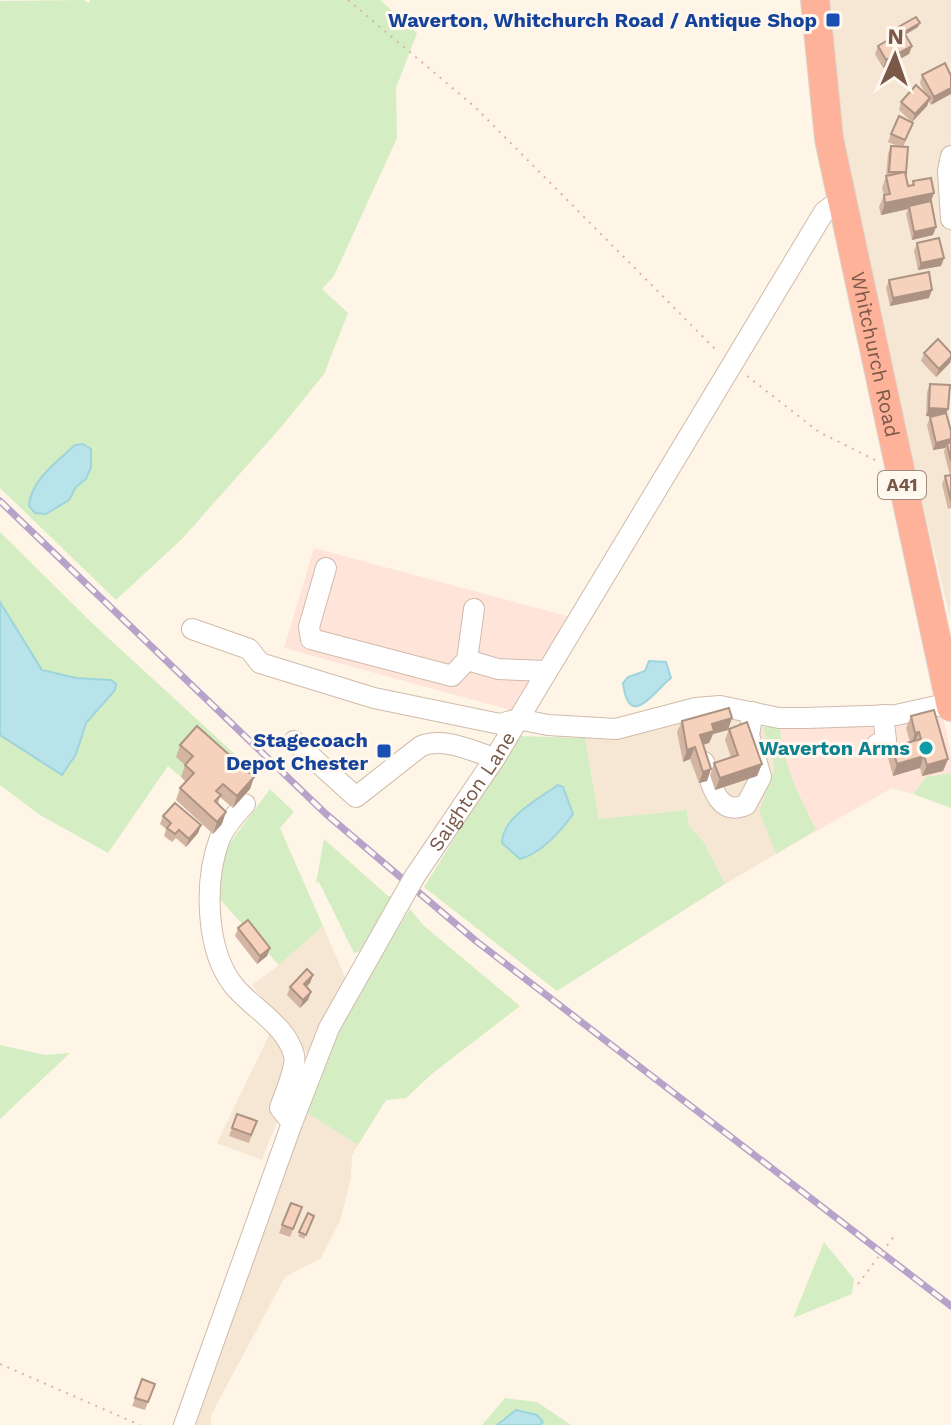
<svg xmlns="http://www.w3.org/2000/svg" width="951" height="1425" font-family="'Work Sans',sans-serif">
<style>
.residential{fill:#f6e6d4}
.commercial{fill:#ffe4da}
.green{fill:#d5edc3;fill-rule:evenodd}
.water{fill:#b9e3ea;stroke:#9ed4dc;stroke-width:2}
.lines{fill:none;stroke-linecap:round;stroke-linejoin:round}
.minor-casing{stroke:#d1bbab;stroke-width:22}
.highway-casing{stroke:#dcd4cf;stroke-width:30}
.path{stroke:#dbb59e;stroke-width:2;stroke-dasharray:2 6;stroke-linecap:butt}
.minor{stroke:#fff;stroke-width:20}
.highway{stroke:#fdb299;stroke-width:28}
.rail-casing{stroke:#b7a3ca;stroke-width:7}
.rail{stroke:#fff8ef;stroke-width:4;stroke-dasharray:12;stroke-linecap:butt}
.minor-bridge-casing{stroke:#d1bbab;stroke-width:22;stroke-linecap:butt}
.path-bridge{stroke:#dbb59e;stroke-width:2;stroke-dasharray:2 6;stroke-linecap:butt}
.minor-bridge{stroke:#fff;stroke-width:20}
.wall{fill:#d4b5a2}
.shaded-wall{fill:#ac9384}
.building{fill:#f6d2bc;stroke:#ac9384;stroke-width:2}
.transit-dot{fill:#1a4fb4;stroke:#fff8ef;stroke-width:3}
.culture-dot{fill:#0f9aa8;stroke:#fff8ef;stroke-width:3}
.labels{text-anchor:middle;stroke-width:6;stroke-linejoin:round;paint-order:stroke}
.shield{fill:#fff8ef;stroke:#a2897a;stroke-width:2}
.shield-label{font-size:18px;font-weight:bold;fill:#7a5948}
.transit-label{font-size:20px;font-weight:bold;fill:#164399;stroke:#fff8ef;text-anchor:end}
.street-label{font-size:20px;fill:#7a5948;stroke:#fff8ef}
.culture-label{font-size:20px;font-weight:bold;fill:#0d838f;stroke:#fff8ef;text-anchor:end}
</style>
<rect width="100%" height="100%" fill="#fef5e7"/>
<g class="residential">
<polygon points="830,0 951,0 950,618 842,162 834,77"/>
<polygon points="730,716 763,727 775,768 759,811 776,854 725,884 703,841 689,826 687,810 599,819 585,738 615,740 681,720"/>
<polygon points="323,926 347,982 309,1055 298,1045 252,985 279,965"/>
<polygon points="275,1033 296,1073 262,1160 217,1143 269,1035"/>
<polygon points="304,1111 358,1145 352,1155 351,1178 340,1221 321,1258 285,1277 211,1415 211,1425 193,1425"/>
</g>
<g class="commercial">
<polygon points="314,548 578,619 521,713 284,648"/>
<polygon points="942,713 951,753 951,773 926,777 913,794 892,788 776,854 759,811 775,768 763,727"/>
</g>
<g class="green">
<path d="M 84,0 L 89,3 L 90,0 L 380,0 L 417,33 L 396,88 L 397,138 L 334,276 L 322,289 L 348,313 L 324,374 L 282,426 L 182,539 L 116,600 L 0,488 L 0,1 ZM 75,445 L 91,449 L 91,468 L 86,479 L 76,487 L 69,500 L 46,514 L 37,484 Z"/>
<path d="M 0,532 L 92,623 L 251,769 L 253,776 L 245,785 L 189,768 L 181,777 L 168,766 L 108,853 L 40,815 L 0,785 L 0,735 L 62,775 L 76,754 L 86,724 L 111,680 C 88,679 52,681 36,663 L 0,602 Z"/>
<path d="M 780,726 C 782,764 800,797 816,830 L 776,854 L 759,811 L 775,768 L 763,727 Z"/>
<polygon points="518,736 585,738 599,819 687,810 689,826 703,841 725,884 557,991 424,887"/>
<polygon points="951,773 951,808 913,794 926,777"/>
<polygon points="270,789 294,812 280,828 323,926 279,965 216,895 224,851"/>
<polygon points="324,839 388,896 392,896 359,952 354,953 319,882 316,883"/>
<polygon points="410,909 423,925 520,1006 433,1073 406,1098 386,1100 358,1145 304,1111 332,1040 353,999"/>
<polygon points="0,1045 45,1055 70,1053 0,1119"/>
<polygon points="824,1242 854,1279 852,1294 793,1318"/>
<polygon points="505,1398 537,1402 571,1425 540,1425 542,1422 503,1418 497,1425 482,1425"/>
</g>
<g class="water">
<path d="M 83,444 L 91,449 L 91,467 L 86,479 L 76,487 L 69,500 L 46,514 L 35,513 L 29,506 C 30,481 58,461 75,445 Z"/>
<polygon points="0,602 42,670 76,678 111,680 116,684 115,690 86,723 76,754 62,775 0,735"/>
<path d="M 649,661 L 666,662 L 671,678 C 655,690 629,732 623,683 L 628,677 L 645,671 Z"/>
<path d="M 558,785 L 563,787 L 573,814 C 560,832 541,853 520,859 L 502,843 C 502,817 539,799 558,785 Z"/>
<polygon points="516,1410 537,1415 543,1422 540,1425 497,1425"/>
</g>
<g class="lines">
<defs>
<g id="minor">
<polyline points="951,156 948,171 951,219"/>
<polyline points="326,568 309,627 311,639 452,676 467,660"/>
<polyline points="474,609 467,660 498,669 547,671"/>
<polyline points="192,629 249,649 260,663 374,698 500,724 518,719 548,725 616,729 696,708 720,706 779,718 806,718 896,715 950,703"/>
<path d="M 294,741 L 356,797 L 421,746 C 445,737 471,751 495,758"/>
<polyline points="876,745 886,740 883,715"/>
<path d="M 704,762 C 711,783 717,817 746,805 L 761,777 L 749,735 L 753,712"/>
<path d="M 245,804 C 236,814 226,825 220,838 C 204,880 205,950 234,986 C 253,1009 286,1025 294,1055 C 297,1066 284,1096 280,1108 L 292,1123"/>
<path id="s1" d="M 415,876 L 495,758 L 824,212 L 841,199"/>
<polyline points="184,1425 292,1123 329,1028 399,904"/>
</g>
<g id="highway">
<path id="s2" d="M 815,0 L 829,139 L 951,707"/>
</g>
</defs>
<use href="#minor" class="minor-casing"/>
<use href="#highway" class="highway-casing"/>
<g class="path">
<polyline points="348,0 475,107 718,352"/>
<polyline points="747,376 819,432 875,460"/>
<polyline points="0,1364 140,1425"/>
</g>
<use href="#minor" class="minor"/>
<use href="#highway" class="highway"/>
<defs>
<polyline id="rail" points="0,501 326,814 476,941 951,1306"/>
</defs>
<use href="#rail" class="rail-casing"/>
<use href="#rail" class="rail"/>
<defs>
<polyline id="minor-bridge" points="399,904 415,876"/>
</defs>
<use href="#minor-bridge" class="minor-bridge-casing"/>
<polyline class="path-bridge" points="858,1284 895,1235"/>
<use href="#minor-bridge" class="minor-bridge"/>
</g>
<g class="wall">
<polygon points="918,27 905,35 912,46 909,54 883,68 875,54 878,46 893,37 892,34 893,30"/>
<polygon points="922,75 951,76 931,105 929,101 927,106 912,122 899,110 901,102 925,93 920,83"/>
<polygon points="910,131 903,147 908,186 912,185 913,181 934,193 931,202 933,235 912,240 906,214 908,209 881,215 879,207 884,195 882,188 886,176 888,154 891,146 898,146 888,142 891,134"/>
<polygon points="917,243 944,258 941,266 918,270 914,251"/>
<polygon points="889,280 929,298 890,306 886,288"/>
<polygon points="924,353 951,353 951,361 936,377 921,361"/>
<polygon points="930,384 948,409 946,413 951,431 951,508 948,509 942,484 945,476 950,475 944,452 945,448 933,450 927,425 930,417 934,416 926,416 927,392"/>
<polygon points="911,716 948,759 943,771 922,776 920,768 893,776 888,758 892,747 910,742 906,728"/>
<polygon points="682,721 728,730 713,734 709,743 703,745 711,769 707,781 699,783 690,759 683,762 677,732"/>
<polygon points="729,729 762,764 757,776 715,790 710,775 714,763 731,757 725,740"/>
<polygon points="180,745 254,777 250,789 233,808 220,797 218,804 222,824 213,834 176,800 180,788 186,782 181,777 185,765 176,757"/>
<polygon points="163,816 201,825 198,833 186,847 176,838 172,842 164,836 166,829 160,824"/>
<polygon points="238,928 270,948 267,956 257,964 235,936"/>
<polygon points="313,975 310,983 306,987 311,992 308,1000 300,1008 287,995 290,987"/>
<polygon points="237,1114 257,1121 249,1143 229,1136"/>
<polygon points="291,1203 302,1207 290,1237 279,1233"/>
<polygon points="308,1213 314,1216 304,1239 298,1236"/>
<polygon points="142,1379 155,1384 145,1410 132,1406"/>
</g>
<g class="shaded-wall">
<polygon points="920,23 918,27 896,40 897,36"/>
<polygon points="912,46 909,54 883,68 886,60"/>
<polygon points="951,88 951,94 931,105 934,97"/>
<polygon points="930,98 927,106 912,122 915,114"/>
<polygon points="934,193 929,205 909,206 908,209 881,215 885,203"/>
<polygon points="936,227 933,235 912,240 914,232"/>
<polygon points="944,258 941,266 918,270 921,263"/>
<polygon points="932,290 929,298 890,306 893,298"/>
<polygon points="951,357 950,363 936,377 939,369"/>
<polygon points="929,408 948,409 945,417 926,416"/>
<polygon points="951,439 951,444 947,444 945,448 933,450 936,443"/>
<polygon points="732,718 728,730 713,734 709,743 695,747 700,735 712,724"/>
<polygon points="919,732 914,744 911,745 915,733"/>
<polygon points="695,747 690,759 683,762 687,750"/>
<polygon points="924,756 920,768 893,776 897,764"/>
<polygon points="948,759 943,771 922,776 927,765"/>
<polygon points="762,764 757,776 715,790 720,778"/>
<polygon points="711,769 707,781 699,783 703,772"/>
<polygon points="254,777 250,789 233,808 237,796"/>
<polygon points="226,812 222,824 213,834 217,822"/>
<polygon points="201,825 198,833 186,847 189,839"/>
<polygon points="270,948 267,956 257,964 260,956"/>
<polygon points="313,975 310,983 301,992 304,984"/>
<polygon points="311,992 308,1000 300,1008 303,1000"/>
</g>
<g class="building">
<polygon points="916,17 920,23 904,32 903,31 896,35 893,30"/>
<polygon points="903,31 912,46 886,60 878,46"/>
<polygon points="945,63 951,76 951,88 934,97 922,75"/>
<polygon points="916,85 930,98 915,114 901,102"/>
<polygon points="899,116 913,123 905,140 891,134"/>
<polygon points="891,146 908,147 906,173 905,172 889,172"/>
<polygon points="905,172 908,186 914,185 913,181 931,178 934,193 885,203 884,195 890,194 886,176"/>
<polygon points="931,201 936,227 914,232 909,206"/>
<polygon points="939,238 944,258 921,263 917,243"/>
<polygon points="929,272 932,290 893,298 889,280"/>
<polygon points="938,339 951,353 951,357 939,369 924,353"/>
<polygon points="930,384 950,385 948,409 929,408"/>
<polygon points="946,413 951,431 951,439 936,443 930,417"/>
<polygon points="951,442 951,461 947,444"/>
<polygon points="951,475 951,501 945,476"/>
<polygon points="729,708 732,718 712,724 714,731 700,735 711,769 703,772 695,747 687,750 682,721"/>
<polygon points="934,710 948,759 927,765 924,756 897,764 892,747 921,739 919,732 915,733 911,716"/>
<polygon points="747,722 762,764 720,778 714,763 738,755 729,729"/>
<polygon points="197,726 254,777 237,796 223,784 216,791 221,795 215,801 226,812 217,822 180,788 194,773 185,765 193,756 180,745"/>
<polygon points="175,803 201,825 189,839 179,830 175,834 167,828 171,823 163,816"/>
<polygon points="248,920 270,948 260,956 238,928"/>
<polygon points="307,969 313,975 304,984 311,992 303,1000 290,987"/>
<polygon points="237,1114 257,1121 251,1135 232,1128"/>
<polygon points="291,1203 302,1207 293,1229 282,1225"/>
<polygon points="308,1213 314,1216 306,1235 299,1232"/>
<polygon points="142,1379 155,1384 148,1402 135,1398"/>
</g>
<g class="transit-dot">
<rect x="825" y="12" width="16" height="16" rx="4"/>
<rect x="376" y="743" width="16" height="16" rx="4"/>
</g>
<circle class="culture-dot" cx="926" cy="748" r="8"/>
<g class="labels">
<rect class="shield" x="878" y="471" width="48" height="28" rx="6"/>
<g class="shield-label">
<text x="902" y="491">A41</text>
</g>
<g class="transit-label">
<text x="817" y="27">Waverton, Whitchurch Road / Antique Shop</text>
<text x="368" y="747">Stagecoach<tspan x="368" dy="23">Depot Chester</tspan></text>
</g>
<g class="street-label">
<text dy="7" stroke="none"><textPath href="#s2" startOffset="360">Whitchurch Road</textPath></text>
<text dy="7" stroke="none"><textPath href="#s1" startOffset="102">Saighton Lane</textPath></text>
</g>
<g class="culture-label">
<text x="910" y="755">Waverton Arms</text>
</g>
</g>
<g transform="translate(895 56) rotate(2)" stroke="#fff8ef" stroke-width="6" paint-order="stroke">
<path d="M0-6L14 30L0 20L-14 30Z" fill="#7a5948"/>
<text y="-12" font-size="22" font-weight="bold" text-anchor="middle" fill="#7a5948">N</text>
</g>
</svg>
